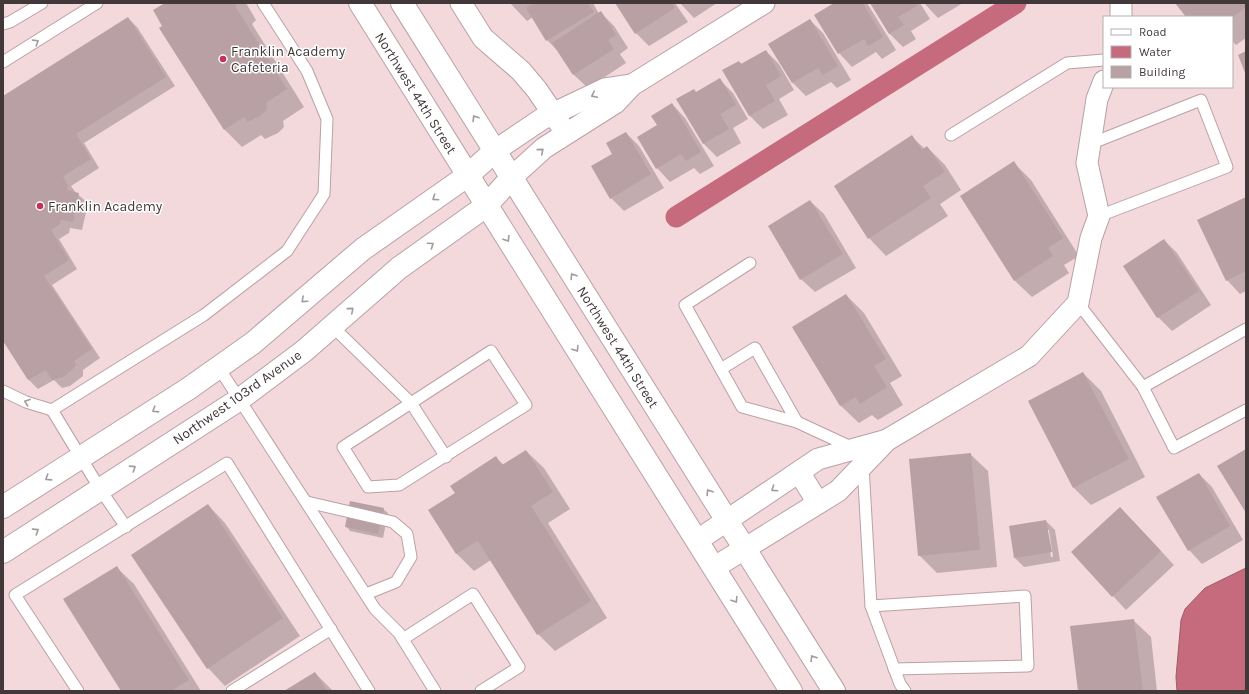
<svg xmlns="http://www.w3.org/2000/svg" width="1249" height="694" font-family="Karla,sans-serif">
<style>
.water{fill:#c66b7d;stroke:#9e5c69}
.shadow{fill:#0003;fill-rule:evenodd}
.lines{fill:none;stroke-linecap:round;stroke-linejoin:round}
.canal{stroke:#c66b7d;stroke-width:21}
.building{fill:#b9a0a4}
.service-casing{stroke:#baa1a5;stroke-width:13}
.minor-casing{stroke:#baa1a5;stroke-width:23}
.tertiary-casing{stroke:#baa1a5;stroke-width:24}
.service{stroke:#fff;stroke-width:11}
.minor{stroke:#fff;stroke-width:21}
.tertiary{stroke:#fff;stroke-width:22}
.oneway{stroke:#a09c9c}
.poi-dot{fill:#c2335c;stroke:#fff;stroke-width:1.5}
.labels{text-anchor:middle;stroke-width:3;stroke-linejoin:round;paint-order:stroke}
.poi-label{font-size:14px;fill:#423839;stroke:#fff;text-anchor:start}
.street-label{font-size:14px;fill:#423839;stroke:#fff}
</style>
<rect width="100%" height="100%" fill="#f3d8dc"/>
<polygon class="water" points="1246,568 1246,691 1177,691 1176,677 1181,620 1185,609 1205,588"/>
<g class="shadow">
<polygon points="166,3 246,3 256,20 252,24 304,107 283,121 284,127 278,133 265,139 261,135 242,147 224,129 164,26"/>
<polygon points="510,3 593,3 599,14 601,13 614,26 628,48 620,54 626,63 588,88 574,75 561,54 547,40 533,17 527,21"/>
<polygon points="617,3 675,3 688,22 649,46 636,33"/>
<polygon points="680,3 717,3 694,18"/>
<polygon points="836,3 867,3 896,50 882,59 876,52 852,67 839,53 815,15"/>
<polygon points="871,3 920,3 930,19 911,31 916,39 903,47 889,33"/>
<polygon points="924,3 963,3 938,18"/>
<polygon points="1176,3 1246,3 1246,38 1236,45 1232,41 1232,17 1187,17"/>
<polygon points="128,18 137,27 175,86 84,143 99,168 71,186 76,193 88,203 82,230 70,228 69,233 59,239 77,269 52,285 100,358 83,370 83,376 70,386 62,388 54,380 38,389 29,380 3,339 3,97"/>
<polygon points="810,20 823,33 851,80 837,88 831,82 806,96 793,83 770,44"/>
<polygon points="766,51 779,64 794,90 779,99 788,115 763,129 749,115 739,62 742,64"/>
<polygon points="720,80 733,93 748,119 733,128 741,143 717,157 704,144 678,100 697,93"/>
<polygon points="672,104 685,118 714,166 700,174 694,168 670,182 657,168 658,126"/>
<polygon points="626,133 639,146 664,188 624,211 611,198 613,154"/>
<polygon points="912,137 925,149 927,147 945,165 961,190 940,204 948,216 886,256 869,238"/>
<polygon points="1014,163 1031,180 1079,256 1064,265 1069,273 1032,297 1014,280"/>
<polygon points="1246,198 1246,291 1240,294 1227,280"/>
<polygon points="810,201 824,214 856,268 815,292 801,279"/>
<polygon points="1164,240 1177,253 1211,305 1172,331 1158,317 1124,266"/>
<polygon points="846,295 864,313 902,376 890,383 903,405 878,420 872,415 859,423 841,406 793,327"/>
<polygon points="1083,373 1101,391 1145,477 1091,505 1074,488 1030,401"/>
<polygon points="526,451 544,468 570,509 548,523 607,618 555,651 538,634 491,560 474,571 457,554 430,510 456,494 496,458 504,465"/>
<polygon points="970,454 988,471 997,567 937,573 919,555"/>
<polygon points="1199,474 1212,487 1243,540 1202,564 1189,550"/>
<polygon points="208,505 225,523 300,636 225,686 208,668"/>
<polygon points="383,509 388,513 383,538 350,531 346,526"/>
<path d="M 1046,521 L 1055,530 L 1060,561 L 1024,567 L 1015,558 L 1010,527 ZM 1047,530 L 1049,530 L 1053,557 L 1051,557 Z"/>
<polygon points="1133,521 1174,565 1126,610 1113,596"/>
<polygon points="116,567 134,584 201,691 122,691"/>
<polygon points="1133,620 1151,637 1157,691 1079,691"/>
<polygon points="315,673 333,691 286,691"/>
</g>
<g class="lines">
<polyline class="canal" points="676,217 1016,3"/>
</g>
<g class="building">
<polygon points="165,3 238,3 235,6 287,89 266,103 267,109 260,116 247,122 244,117 224,130 159,28 162,26 153,10"/>
<polygon points="534,3 588,3 594,12 546,41 526,8"/>
<polygon points="615,3 672,3 675,8 635,34"/>
<polygon points="834,3 863,3 883,37 868,46 864,39 838,54 814,15"/>
<polygon points="870,3 916,3 917,6 898,17 904,25 889,34"/>
<polygon points="1175,3 1246,3 1246,7 1233,17 1186,17"/>
<polygon points="601,11 616,35 608,40 614,49 573,75 552,43"/>
<polygon points="128,17 166,77 76,134 91,159 63,176 68,186 67,190 79,193 73,222 61,220 60,224 51,230 69,260 44,276 92,349 74,361 76,365 75,367 63,377 52,380 46,370 28,380 3,341 3,96"/>
<polygon points="810,19 838,66 823,75 818,68 792,83 768,44"/>
<polygon points="766,50 781,76 766,85 775,101 749,116 722,70 739,61 741,64"/>
<polygon points="1246,51 1246,75 1238,55"/>
<polygon points="720,78 736,105 720,114 729,129 703,144 676,99 694,89 696,92"/>
<polygon points="672,103 701,152 686,161 681,154 656,169 637,137 657,125 651,116"/>
<polygon points="626,132 651,174 610,199 591,166 612,154 606,143"/>
<polygon points="912,135 922,150 927,146 945,172 923,186 931,198 868,239 834,186"/>
<polygon points="1014,161 1063,238 1048,248 1053,256 1014,281 960,196"/>
<polygon points="1246,197 1246,271 1226,281 1197,220"/>
<polygon points="810,200 843,254 800,280 768,226"/>
<polygon points="1164,239 1199,291 1157,318 1123,266"/>
<polygon points="846,294 886,359 874,366 887,387 860,404 856,397 840,406 792,327"/>
<polygon points="1083,372 1129,459 1073,488 1028,401"/>
<polygon points="1246,449 1246,513 1217,466"/>
<polygon points="526,450 553,492 531,506 591,601 537,635 478,541 456,554 428,510 455,493 450,486 496,456 502,465"/>
<polygon points="971,453 980,550 918,556 909,459"/>
<polygon points="1199,473 1230,526 1188,551 1156,497"/>
<polygon points="350,501 384,508 378,534 345,527"/>
<polygon points="208,504 283,618 207,669 131,555"/>
<polygon points="1120,507 1161,551 1112,597 1071,552"/>
<polygon points="1046,520 1052,552 1014,558 1009,526"/>
<polygon points="117,566 189,680 171,691 121,691 63,599"/>
<polygon points="1134,619 1143,691 1078,691 1070,626"/>
<polygon points="315,672 327,691 284,691"/>
</g>
<g class="lines">
<defs>
<g id="service">
<polyline points="3,24 10,22 42,3"/>
<polyline points="3,62 97,3"/>
<polyline points="951,135 1067,63 1104,60"/>
<polyline points="1090,144 1201,100 1227,167 1099,216"/>
<polyline points="750,263 685,305 742,407 797,422 853,448"/>
<polyline points="1078,303 1143,387 1174,448 1246,410"/>
<polyline points="332,326 411,403 343,447 368,487 399,485 526,405 491,351 411,403 446,457"/>
<polyline points="219,368 375,609 399,633 435,691"/>
<polyline points="721,369 755,348 797,422"/>
<polyline points="1143,387 1246,329"/>
<polyline points="3,391 26,402 52,410"/>
<polyline points="863,465 871,606 900,684 905,691"/>
<polyline points="307,502 393,522 407,534 411,557 396,582 366,594"/>
<polyline points="126,527 100,489 52,410 204,315 287,251 324,194 327,119 307,71 263,3"/>
<polyline points="871,606 1025,596 1028,666 894,669"/>
<polyline points="403,639 473,594 519,667 481,691"/>
<polyline points="78,691 15,595 227,463 369,691"/>
<polyline points="232,691 331,629"/>
</g>
<g id="minor">
<polyline points="461,3 483,38 521,71 537,90 566,133"/>
<polyline points="1121,3 1121,17"/>
<polyline points="496,150 542,119 605,89 632,85"/>
<polyline points="512,177 544,148 615,103 632,85 764,3"/>
<polyline points="799,472 818,503"/>
<polyline points="698,540 818,459 887,440"/>
<polyline points="715,567 838,491 887,440 1029,356 1078,303 1091,238 1099,216 1087,163 1097,99 1104,81"/>
</g>
<g id="tertiary">
<polyline points="360,3 791,691"/>
<polyline points="402,3 834,691"/>
<polyline points="3,507 188,389 253,343 363,249 467,176 496,150"/>
<polyline points="3,552 240,399 304,351 399,268 486,206 512,177"/>
</g>
</defs>
<use href="#service" class="service-casing"/>
<use href="#minor" class="minor-casing"/>
<use href="#tertiary" class="tertiary-casing"/>
<use href="#service" class="service"/>
<use href="#minor" class="minor"/>
<use href="#tertiary" class="tertiary"/>
</g>
<defs><path id="oneway-chevron" d="M-2-3.5L2.5 0L-2 3.5" fill="none" stroke-width="1.6" stroke-linecap="round" stroke-linejoin="round"/></defs>
<g class="oneway">
<use href="#oneway-chevron" transform="translate(36 42) rotate(-32)"/>
<use href="#oneway-chevron" transform="translate(594 95) rotate(154)"/>
<use href="#oneway-chevron" transform="translate(475 118) rotate(-122)"/>
<use href="#oneway-chevron" transform="translate(541 151) rotate(-41)"/>
<use href="#oneway-chevron" transform="translate(435 198) rotate(146)"/>
<use href="#oneway-chevron" transform="translate(507 239) rotate(58)"/>
<use href="#oneway-chevron" transform="translate(431 245) rotate(-35)"/>
<use href="#oneway-chevron" transform="translate(573 276) rotate(-122)"/>
<use href="#oneway-chevron" transform="translate(304 300) rotate(138)"/>
<use href="#oneway-chevron" transform="translate(351 310) rotate(-41)"/>
<use href="#oneway-chevron" transform="translate(576 349) rotate(58)"/>
<use href="#oneway-chevron" transform="translate(27 402) rotate(-160)"/>
<use href="#oneway-chevron" transform="translate(155 410) rotate(148)"/>
<use href="#oneway-chevron" transform="translate(133 468) rotate(-33)"/>
<use href="#oneway-chevron" transform="translate(48 478) rotate(147)"/>
<use href="#oneway-chevron" transform="translate(774 489) rotate(146)"/>
<use href="#oneway-chevron" transform="translate(709 492) rotate(-122)"/>
<use href="#oneway-chevron" transform="translate(36 531) rotate(-33)"/>
<use href="#oneway-chevron" transform="translate(735 600) rotate(58)"/>
<use href="#oneway-chevron" transform="translate(813 658) rotate(-122)"/>
</g>
<g class="poi-dot">
<circle cx="223" cy="59" r="4"/>
<circle cx="40" cy="206" r="4"/>
</g>
<g class="labels">
<g class="poi-label">
<text x="231" y="56">Franklin Academy<tspan x="231" dy="16">Cafeteria</tspan></text>
<text x="48" y="211">Franklin Academy</text>
</g>
<g class="street-label">
<text transform="translate(416 93) rotate(58)" y="5">Northwest 44th Street</text>
<text transform="translate(618 347) rotate(58)" y="5">Northwest 44th Street</text>
<text transform="translate(237 397) rotate(-35)" y="5">Northwest 103rd Avenue</text>
</g>
</g>
<rect width="1249" height="694" fill="none" stroke="#423839" stroke-width="8"/>
<rect x="1103" y="16" width="130" height="72" fill="#ffffff" stroke="#b3afb0"/>
<rect x="1111" y="29" width="20" height="6" fill="#ffffff" stroke="#b3afb0"/>
<text x="1139" y="36" font-size="12" fill="#423839">Road</text>
<rect x="1111" y="46" width="20" height="12" fill="#c66b7d" stroke="#b3afb0"/>
<text x="1139" y="56" font-size="12" fill="#423839">Water</text>
<rect x="1111" y="66" width="20" height="12" fill="#b9a0a4" stroke="#b3afb0"/>
<text x="1139" y="76" font-size="12" fill="#423839">Building</text>
</svg>
